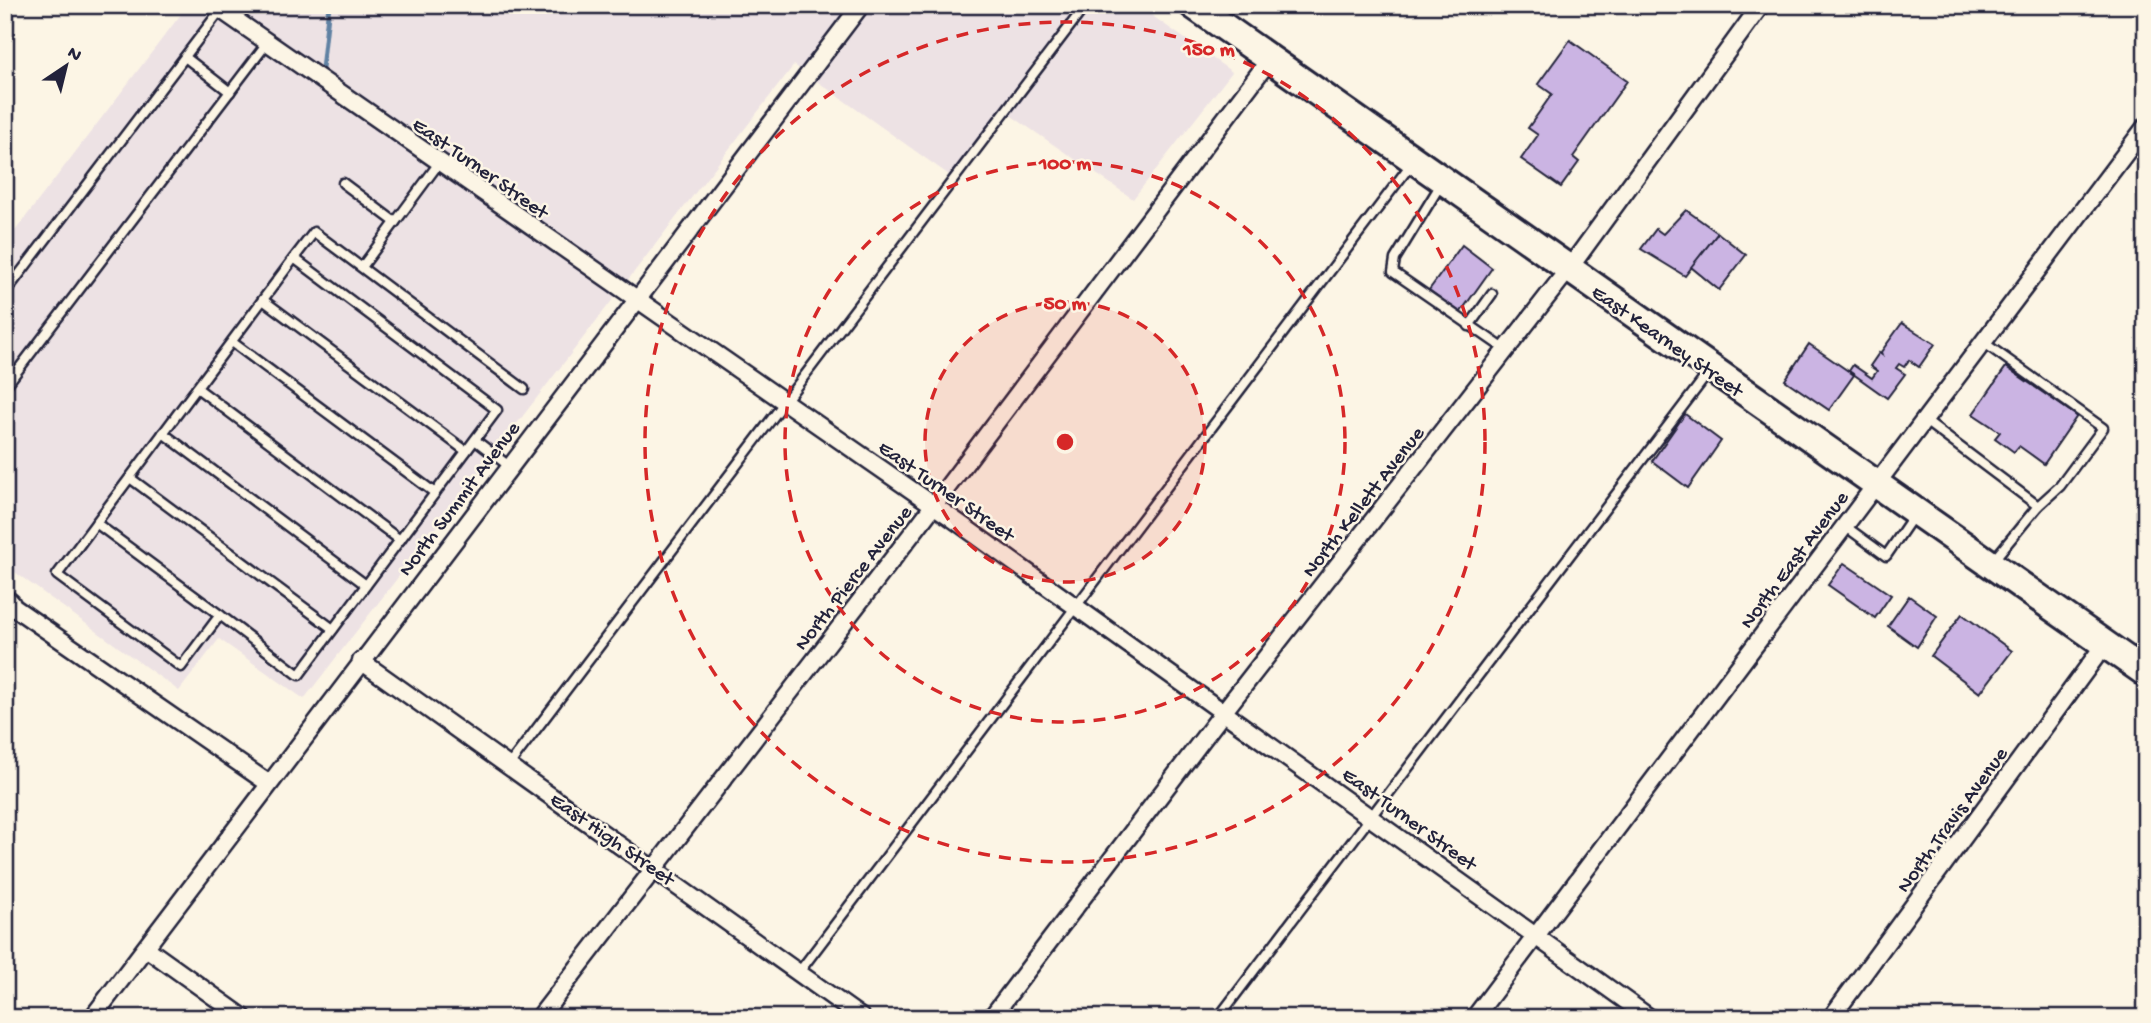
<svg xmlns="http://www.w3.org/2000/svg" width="2151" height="1023" font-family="'Gochi Hand',sans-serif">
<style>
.built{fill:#ede2e4}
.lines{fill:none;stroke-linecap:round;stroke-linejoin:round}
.stream{stroke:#6182a3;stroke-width:5}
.building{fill:#cbb4e3;stroke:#22223b;stroke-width:2}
.service-casing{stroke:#22223b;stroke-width:13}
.minor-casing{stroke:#22223b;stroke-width:21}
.tertiary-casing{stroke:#22223b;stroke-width:26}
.primary-casing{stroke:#22223b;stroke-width:32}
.service{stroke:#fcf5e5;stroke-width:8}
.minor{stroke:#fcf5e5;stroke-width:16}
.tertiary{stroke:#fcf5e5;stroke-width:21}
.primary{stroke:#fcf5e5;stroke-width:26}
.ring{fill:none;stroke:#d62828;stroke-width:3.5;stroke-dasharray:12 9}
.labels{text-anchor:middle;stroke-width:5;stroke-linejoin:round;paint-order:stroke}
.street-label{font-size:21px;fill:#22223b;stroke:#fcf5e5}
.centre{fill:#d62828;stroke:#fcf5e5;stroke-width:3.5}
.ring-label{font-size:21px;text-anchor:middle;font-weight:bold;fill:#d62828;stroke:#fcf5e5;stroke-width:5;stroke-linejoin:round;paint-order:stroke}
</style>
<rect width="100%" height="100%" fill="#fcf5e5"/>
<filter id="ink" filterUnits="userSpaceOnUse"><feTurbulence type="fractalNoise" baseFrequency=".0143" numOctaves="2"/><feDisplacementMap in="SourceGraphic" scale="14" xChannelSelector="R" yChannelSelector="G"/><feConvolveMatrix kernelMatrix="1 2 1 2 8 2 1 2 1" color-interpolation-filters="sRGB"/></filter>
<g filter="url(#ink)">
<polygon class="built" points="188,5 1137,5 1232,72 1133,199 1003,110 952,177 794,65 304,699 219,639 179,691 5,565 5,244"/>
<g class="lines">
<polyline class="stream" points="322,69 329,5"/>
</g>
<g class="building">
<polygon points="1570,40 1627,81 1573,157 1579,162 1561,187 1521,159 1538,135 1528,128 1552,94 1538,84"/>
<polygon points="1686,210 1718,233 1685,276 1641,249 1656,229 1663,234"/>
<polygon points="1718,233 1746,255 1719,290 1691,267"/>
<polygon points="1462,245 1492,268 1460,313 1429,290"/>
<polygon points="1902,323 1935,344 1919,367 1909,360 1904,367 1899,364 1896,368 1905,374 1887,398 1849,371 1853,365 1872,378 1877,371 1870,366 1879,353 1882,355 1881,352"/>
<polygon points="1809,344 1854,375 1829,410 1785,380"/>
<polygon points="2006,367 2077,416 2044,464 2019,446 2014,452 1995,438 2000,432 1973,414"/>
<polygon points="1685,414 1721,441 1688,488 1652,461"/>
<polygon points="1844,563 1891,595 1875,618 1828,585"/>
<polygon points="1909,596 1937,616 1917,647 1888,626"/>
<polygon points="1962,614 2012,651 1980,693 1931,656"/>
</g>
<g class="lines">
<defs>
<g id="service">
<polyline points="185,57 230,92"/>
<polyline points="343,183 395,222"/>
<polyline points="1441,184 1395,259 1393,272 1506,350"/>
<polyline points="294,258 57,575 181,667 220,615 299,675 497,410 294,258 314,232 524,389"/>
<polyline points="362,267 439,163"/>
<polyline points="5,293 222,8"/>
<polyline points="263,300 466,451"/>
<polyline points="1469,326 1492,294"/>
<polyline points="232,342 435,493"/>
<polyline points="1983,342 2103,428 2060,486 2038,506"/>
<polyline points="5,387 267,43"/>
<polyline points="197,388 400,540"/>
<polyline points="1924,420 2038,506 1992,562"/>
<polyline points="163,433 366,585"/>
<polyline points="475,440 509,466"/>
<polyline points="130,478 333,629"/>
<polyline points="96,523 220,615"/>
<polyline points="1845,526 1886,556 1914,515"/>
<polyline points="509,765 1086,5"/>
<polyline points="799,972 1412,163"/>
<polyline points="1218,1018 1709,372"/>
</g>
<g id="minor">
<polyline points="214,5 949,516 1650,1018"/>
<polyline points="9,604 268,783"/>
<polyline points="361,661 862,1018"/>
<polyline points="146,948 244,1018"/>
<polyline points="92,1018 861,5"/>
<polyline points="539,1018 918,526 1270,59"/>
<polyline points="991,1018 1225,710 1568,270 1761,5"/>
<polyline points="1474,1018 2146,126"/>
<polyline points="1831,1018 2105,644"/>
</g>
<polyline id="tertiary" points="5,601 9,604 5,608"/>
<polyline id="primary" points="1193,5 2146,673"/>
</defs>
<use href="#service" class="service-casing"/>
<use href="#minor" class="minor-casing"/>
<use href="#tertiary" class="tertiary-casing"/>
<use href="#primary" class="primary-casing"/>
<use href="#service" class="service"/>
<use href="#minor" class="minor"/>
<use href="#tertiary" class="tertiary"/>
<use href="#primary" class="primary"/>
</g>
</g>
<circle cx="1065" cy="442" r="140" fill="#d62828" fill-opacity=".12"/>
<g class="ring">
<circle cx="1065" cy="442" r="140"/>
<circle cx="1065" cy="442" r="280"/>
<circle cx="1065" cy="442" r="420"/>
</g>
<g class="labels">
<g class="street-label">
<text transform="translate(481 167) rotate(35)" y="7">East Turner Street</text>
<text transform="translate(1668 340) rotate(35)" y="7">East Kearney Street</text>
<text transform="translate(947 490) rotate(35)" y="7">East Turner Street</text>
<text transform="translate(458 498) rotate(-53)" y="7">North Summit Avenue</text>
<text transform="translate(1362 501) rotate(-52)" y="7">North Kellett Avenue</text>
<text transform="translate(1793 559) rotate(-53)" y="7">North East Avenue</text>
<text transform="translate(852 577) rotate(-52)" y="7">North Pierce Avenue</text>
<text transform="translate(1410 818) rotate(36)" y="7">East Turner Street</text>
<text transform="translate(1951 819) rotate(-54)" y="7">North Travis Avenue</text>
<text transform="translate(613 838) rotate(35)" y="7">East High Street</text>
</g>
</g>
<circle cx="1065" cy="442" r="10" class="centre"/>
<g class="ring-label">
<text x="1209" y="55">150 m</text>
<text x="1065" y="169">100 m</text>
<text x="1065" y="309">50 m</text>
</g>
<rect width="2151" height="1023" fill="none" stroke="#fcf5e5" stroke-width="28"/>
<rect x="14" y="14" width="2123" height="995" fill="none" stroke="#22223b" stroke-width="2.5" filter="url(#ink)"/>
<g transform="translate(66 66) rotate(35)" stroke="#fcf5e5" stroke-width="5" paint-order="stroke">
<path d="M0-5L12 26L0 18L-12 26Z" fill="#22223b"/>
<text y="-10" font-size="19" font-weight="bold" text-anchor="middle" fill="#22223b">N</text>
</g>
</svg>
